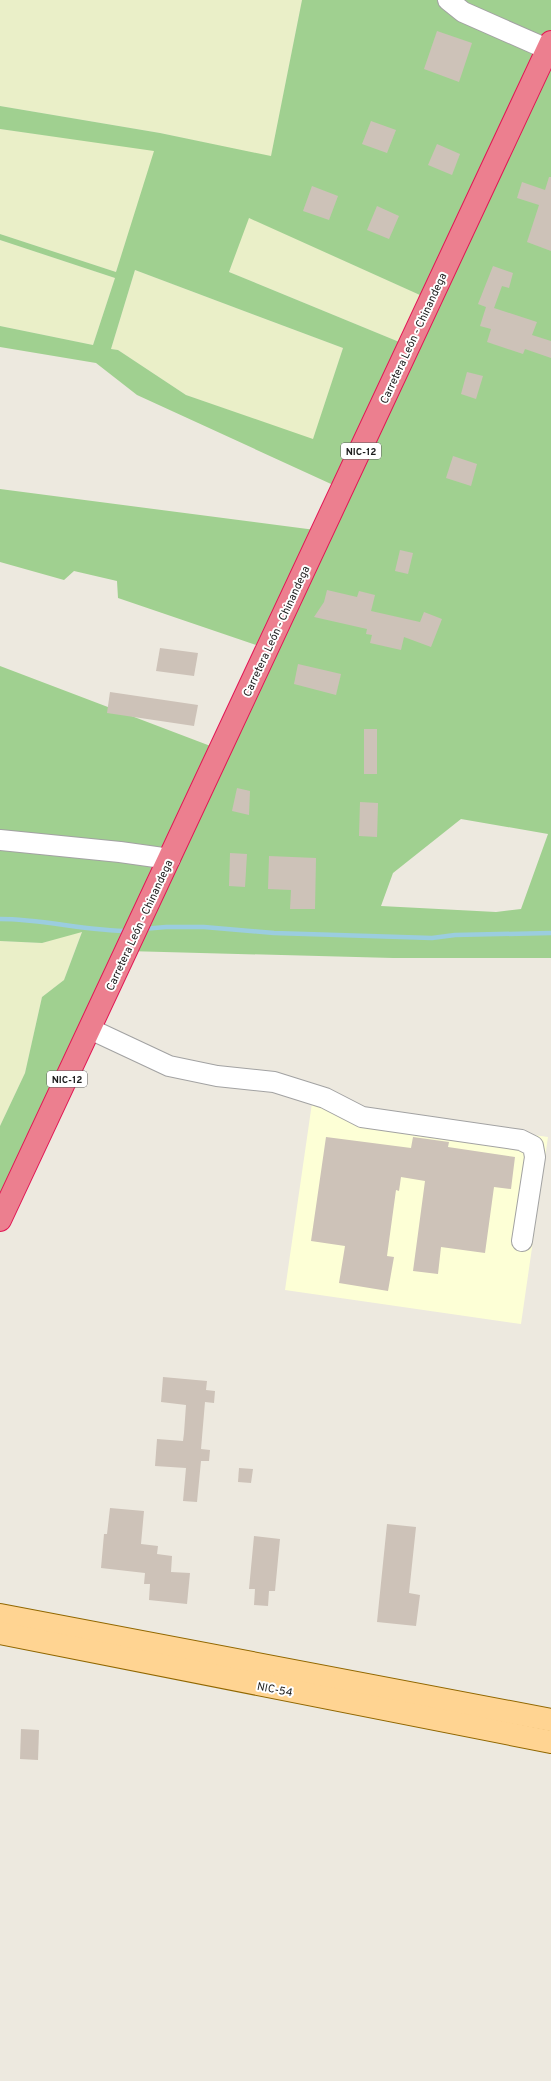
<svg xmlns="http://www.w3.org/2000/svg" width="551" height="2081" font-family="Overpass,sans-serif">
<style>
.education{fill:#fdffd6}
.farmland{fill:#eaefc8}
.forest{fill:#a0d090;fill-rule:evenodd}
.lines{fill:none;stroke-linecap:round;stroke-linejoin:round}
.stream{stroke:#9bcddf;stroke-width:4.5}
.building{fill:#cdc2b8}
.minor-casing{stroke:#a2a2a2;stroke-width:22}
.major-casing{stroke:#916700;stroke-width:24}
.highway-casing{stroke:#e11654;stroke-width:24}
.minor{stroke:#fff;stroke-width:20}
.major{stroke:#ffd492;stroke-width:22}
.highway{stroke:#ec7f8f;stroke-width:22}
.labels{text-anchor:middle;stroke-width:4;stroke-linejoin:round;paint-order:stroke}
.shield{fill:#fff;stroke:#5f5f5f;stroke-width:1}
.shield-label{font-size:10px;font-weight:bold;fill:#1b1b1b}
.street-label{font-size:11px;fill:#1b1b1b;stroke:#fff}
</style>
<rect width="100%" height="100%" fill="#ede9df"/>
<polygon class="education" points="312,1103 548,1137 521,1324 285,1290"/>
<g class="farmland">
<polygon points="0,0 302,0 271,157 160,133 0,106"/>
<polygon points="0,129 155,150 116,272 0,234"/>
<polygon points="248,217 431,300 409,346 229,272"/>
<polygon points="0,240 115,278 93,345 0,326"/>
<polygon points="135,270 343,348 313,440 186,395 118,350 111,349"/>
<polygon points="82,931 64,980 42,997 25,1073 0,1126 0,941 42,943"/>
</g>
<path class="forest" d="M 302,0 L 551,0 L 551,958 L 393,958 L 127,951 L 0,1220 L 0,1126 L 25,1073 L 42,997 L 64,980 L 82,932 L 42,943 L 0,941 L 0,666 L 221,750 L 268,649 L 118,598 L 117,581 L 74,571 L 64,580 L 0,562 L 0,489 L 323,531 L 342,489 L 137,395 L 96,363 L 0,347 L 0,326 L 93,345 L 115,278 L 0,240 L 0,234 L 116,272 L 154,151 L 0,129 L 0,106 L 160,133 L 271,156 ZM 249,218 L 431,300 L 409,346 L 229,272 ZM 135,270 L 343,348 L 313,439 L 186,395 L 118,350 L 111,349 ZM 461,819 L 548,834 L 521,909 L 496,912 L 381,906 L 393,873 Z"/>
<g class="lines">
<g class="stream">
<path d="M 0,919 C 43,919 86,931 130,931"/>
<polyline points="143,929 166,927 204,927 274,933 432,938 455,935 551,933"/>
</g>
</g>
<g class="building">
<polygon points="437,31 472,43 459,82 424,69"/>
<polygon points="371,121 396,130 387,153 362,144"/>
<polygon points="437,144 460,154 452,175 428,165"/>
<polygon points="549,177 551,177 551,251 527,242 539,205 517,198 522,182 545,190"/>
<polygon points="312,186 338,196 329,220 303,211"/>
<polygon points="377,206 399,216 389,239 367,230"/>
<polygon points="493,266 513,273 509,288 502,286 494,308 537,322 532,335 551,341 551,358 525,349 523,354 487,342 491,329 480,326 486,307 478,304"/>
<polygon points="467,372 483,376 476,399 461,394"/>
<polygon points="453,456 477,464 471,486 446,478"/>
<polygon points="400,550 413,553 408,574 395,571"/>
<polygon points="327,590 357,597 359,591 375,595 371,611 420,622 424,612 442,619 431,647 404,637 401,650 370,643 372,635 366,634 367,629 314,617 324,602"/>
<polygon points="160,648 198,653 194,676 156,671"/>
<polygon points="298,664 341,674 336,695 294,684"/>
<polygon points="110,692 198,705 194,726 107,713"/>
<rect x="364" y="729" width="13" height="45"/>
<polygon points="237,788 250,791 249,815 232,811"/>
<polygon points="360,802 378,803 377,837 359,836"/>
<polygon points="230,853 247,854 245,887 229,886"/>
<polygon points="269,856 316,858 315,909 290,909 291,890 268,889"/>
<polygon points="326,1137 411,1148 413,1137 449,1142 448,1147 515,1157 511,1189 494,1187 485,1253 441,1247 438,1274 413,1271 425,1181 401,1177 399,1191 396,1190 387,1256 394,1257 388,1291 339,1283 345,1246 311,1241"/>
<polygon points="163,1377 207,1381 206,1390 215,1391 214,1403 205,1402 201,1449 210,1450 209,1461 201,1461 197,1502 183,1501 186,1468 155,1466 157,1439 183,1441 184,1433 186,1405 161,1402"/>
<polygon points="239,1468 253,1469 251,1483 238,1482"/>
<polygon points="110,1508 144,1511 141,1544 158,1546 157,1554 172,1556 171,1572 190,1573 187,1604 149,1600 150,1584 144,1584 145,1573 101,1568 104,1534 107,1534"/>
<polygon points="387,1524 416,1527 409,1593 420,1595 416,1626 377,1622"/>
<polygon points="254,1536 280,1539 275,1591 269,1591 268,1606 254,1605 255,1589 249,1589"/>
<polygon points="21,1729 39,1730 38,1760 20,1759"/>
</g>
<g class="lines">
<defs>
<g id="minor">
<polyline points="448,0 463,12 547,49"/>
<polyline points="0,840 120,852 170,859"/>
<polyline points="90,1029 169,1066 217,1076 274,1082 325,1098 362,1117 521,1140 533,1146 535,1157 522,1241"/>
</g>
<g id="major">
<polyline points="0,1615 551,1720"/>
<polyline points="0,1633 551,1742"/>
</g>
<polyline id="highway" points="0,1220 551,42"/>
</defs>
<use href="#minor" class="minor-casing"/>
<use href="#major" class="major-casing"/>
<use href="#highway" class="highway-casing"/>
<use href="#minor" class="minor"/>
<use href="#major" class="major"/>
<use href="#highway" class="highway"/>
</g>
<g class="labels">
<g class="shield">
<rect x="341" y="443" width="40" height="16" rx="3"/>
<rect x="47" y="1071" width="40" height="16" rx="3"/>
</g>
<g class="shield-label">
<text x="361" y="455">NIC-12</text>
<text x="67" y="1083">NIC-12</text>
</g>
<g class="street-label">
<text transform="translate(413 338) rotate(-65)" y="4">Carretera León - Chinandega</text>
<text transform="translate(276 631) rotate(-65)" y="4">Carretera León - Chinandega</text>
<text transform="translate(139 925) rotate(-65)" y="4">Carretera León - Chinandega</text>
<text transform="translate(275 1689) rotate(11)" y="4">NIC-54</text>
</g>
</g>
</svg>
